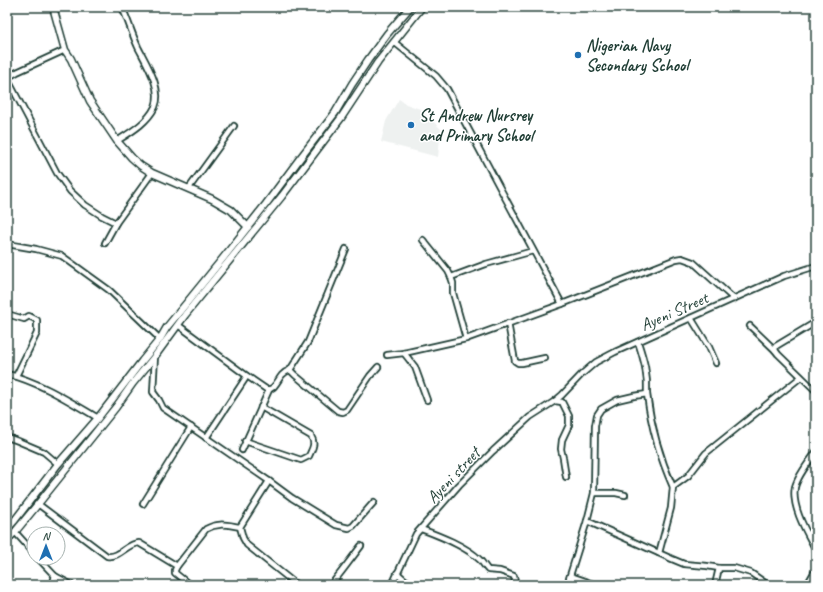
<svg xmlns="http://www.w3.org/2000/svg" width="823" height="592" font-family="Caveat,sans-serif">
<style>
.built{fill:#eef1f0}
.lines{fill:none;stroke-linecap:round;stroke-linejoin:round}
.street-casing{stroke:#1f3d34;stroke-width:8}
.secondary-casing{stroke:#1f3d34;stroke-width:9}
.street{stroke:#fff;stroke-width:4.5}
.secondary{stroke:#fff;stroke-width:6}
.poi-dot{fill:#1f6fb2;stroke:#fff;stroke-width:1.5}
.labels{text-anchor:middle;stroke-width:3;stroke-linejoin:round;paint-order:stroke}
.poi-label{font-size:17px;font-weight:bold;fill:#1f3d34;stroke:#fff;text-anchor:start}
.street-label{font-size:17px;fill:#1f3d34;stroke:#fff}
</style>
<rect width="100%" height="100%" fill="#fff"/>
<filter id="ink" filterUnits="userSpaceOnUse"><feTurbulence type="fractalNoise" baseFrequency=".025" numOctaves="2"/><feDisplacementMap in="SourceGraphic" scale="8" xChannelSelector="R" yChannelSelector="G"/><feConvolveMatrix kernelMatrix="1 2 1 2 8 2 1 2 1" color-interpolation-filters="sRGB"/></filter>
<g filter="url(#ink)">
<polygon class="built" points="399,99 406,104 420,109 441,129 438,157 381,142 386,121"/>
<g class="lines">
<defs>
<g id="street">
<polyline points="394,42 436,76 447,89 562,304"/>
<polyline points="7,78 57,173 70,191 85,205 102,216 116,223"/>
<polyline points="7,78 17,72 65,50"/>
<path d="M 117,141 C 131,132 147,123 155,107 C 163,89 146,63 138,47 C 132,34 128,20 122,7"/>
<polyline points="189,188 234,126"/>
<polyline points="423,240 448,271 451,277 453,283 453,293 466,339"/>
<polyline points="105,243 116,223 152,173"/>
<polyline points="7,244 36,249 62,256 109,290 160,339"/>
<polyline points="451,277 486,264 533,251"/>
<polyline points="7,314 24,319 29,316 37,320 37,333 16,376"/>
<polyline points="691,318 709,347 716,363"/>
<polyline points="816,322 776,346 775,350 778,354 816,391"/>
<polyline points="508,323 515,361 518,363 522,363 545,358"/>
<path d="M 178,325 L 247,376 L 266,389 C 274,391 277,381 282,375 C 284,373 287,371 290,370 L 295,375 L 338,411 L 343,412 L 347,410 L 370,376 L 378,367"/>
<polyline points="750,326 775,350"/>
<path d="M 638,342 C 644,360 648,374 647,394"/>
<polyline points="404,353 415,367 427,400"/>
<polyline points="387,355 404,353 466,339 562,304 676,259 682,258 693,262 734,299"/>
<polyline points="155,356 153,392 159,400 163,408 269,481 292,498 336,525 349,528 353,526 374,502"/>
<polyline points="290,370 308,342 346,249"/>
<path d="M 7,374 C 40,382 69,401 98,418"/>
<polyline points="555,401 562,402 569,416 569,425 562,440 561,449 563,458 566,477"/>
<polyline points="7,437 18,441 44,452 58,464"/>
<polyline points="206,438 247,376"/>
<path d="M 245,441 L 301,460 L 309,456 C 312,449 316,444 311,436 L 261,407"/>
<polyline points="242,450 269,390"/>
<path d="M 816,452 C 809,462 798,475 795,487 C 791,507 807,533 816,550"/>
<polyline points="269,481 240,527 243,538 247,545 297,585"/>
<polyline points="594,493 616,493 625,495"/>
<path d="M 38,504 L 107,556 C 120,558 127,543 139,543 L 177,566"/>
<polyline points="143,504 191,427"/>
<polyline points="587,521 672,559 684,564 707,566 719,568 734,568 751,573 768,585"/>
<path d="M 421,529 C 440,536 466,546 480,560 C 483,563 485,567 488,570 L 500,571 L 514,576 L 515,582 L 512,585"/>
<polyline points="15,532 34,553"/>
<polyline points="659,553 671,508 673,487 688,476 706,453 801,377"/>
<polyline points="38,558 55,576 72,585"/>
<polyline points="397,573 405,580 414,585"/>
<polyline points="570,576 596,585"/>
<polyline points="52,585 55,576"/>
<path d="M 190,585 L 175,573 L 175,570 L 177,566 L 206,529 C 218,522 227,525 240,527"/>
<polyline points="331,585 342,571 361,546"/>
<polyline points="392,585 416,534 459,485 493,451 530,417 555,401 562,395 582,374 596,362 615,352 784,276 816,266"/>
<path d="M 567,585 L 587,521 L 594,493 L 595,426 L 597,415 L 601,409 L 617,400 L 634,396 L 647,394 C 651,426 660,458 673,487"/>
<polyline points="715,585 719,568"/>
<polyline points="807,585 816,569"/>
</g>
<g id="secondary">
<polyline points="53,7 65,50 71,59 90,101 117,141 132,158 141,166 152,173 212,199 231,210 248,227"/>
<polyline points="7,529 15,520 58,464 98,418 142,361 160,339 167,327 224,257 266,204 301,157 335,113 352,84 368,60 387,34 410,7"/>
<polyline points="7,540 15,532 38,504 116,407 133,383 155,356 185,315 282,196 341,118 378,62 422,7"/>
</g>
</defs>
<use href="#street" class="street-casing"/>
<use href="#secondary" class="secondary-casing"/>
<use href="#street" class="street"/>
<use href="#secondary" class="secondary"/>
</g>
</g>
<g class="poi-dot">
<circle cx="578" cy="55" r="4"/>
<circle cx="411" cy="125" r="4"/>
</g>
<g class="labels">
<g class="poi-label">
<text x="586" y="51">Nigerian Navy<tspan x="586" dy="20">Secondary School</tspan></text>
<text x="419" y="121">St Andrew Nursrey<tspan x="419" dy="20">and Primary School</tspan></text>
</g>
<g class="street-label">
<text transform="translate(674 311) rotate(-24)" y="6">Ayeni Street</text>
<text transform="translate(453 475) rotate(-47)" y="6">Ayeni street</text>
</g>
</g>
<rect width="823" height="592" fill="none" stroke="#fff" stroke-width="24"/>
<rect x="12" y="12" width="799" height="568" fill="none" stroke="#1f3d34" stroke-width="1.5" filter="url(#ink)"/>
<g transform="translate(46 546)"><circle r="19" fill="#ffffff" stroke="#a5b1ae"/>
<path d="M0-3L7 15L0 10L-7 15Z" fill="#1f6fb2"/>
<text y="-6" font-size="11" font-weight="bold" text-anchor="middle" fill="#1f3d34">N</text>
</g>
</svg>
